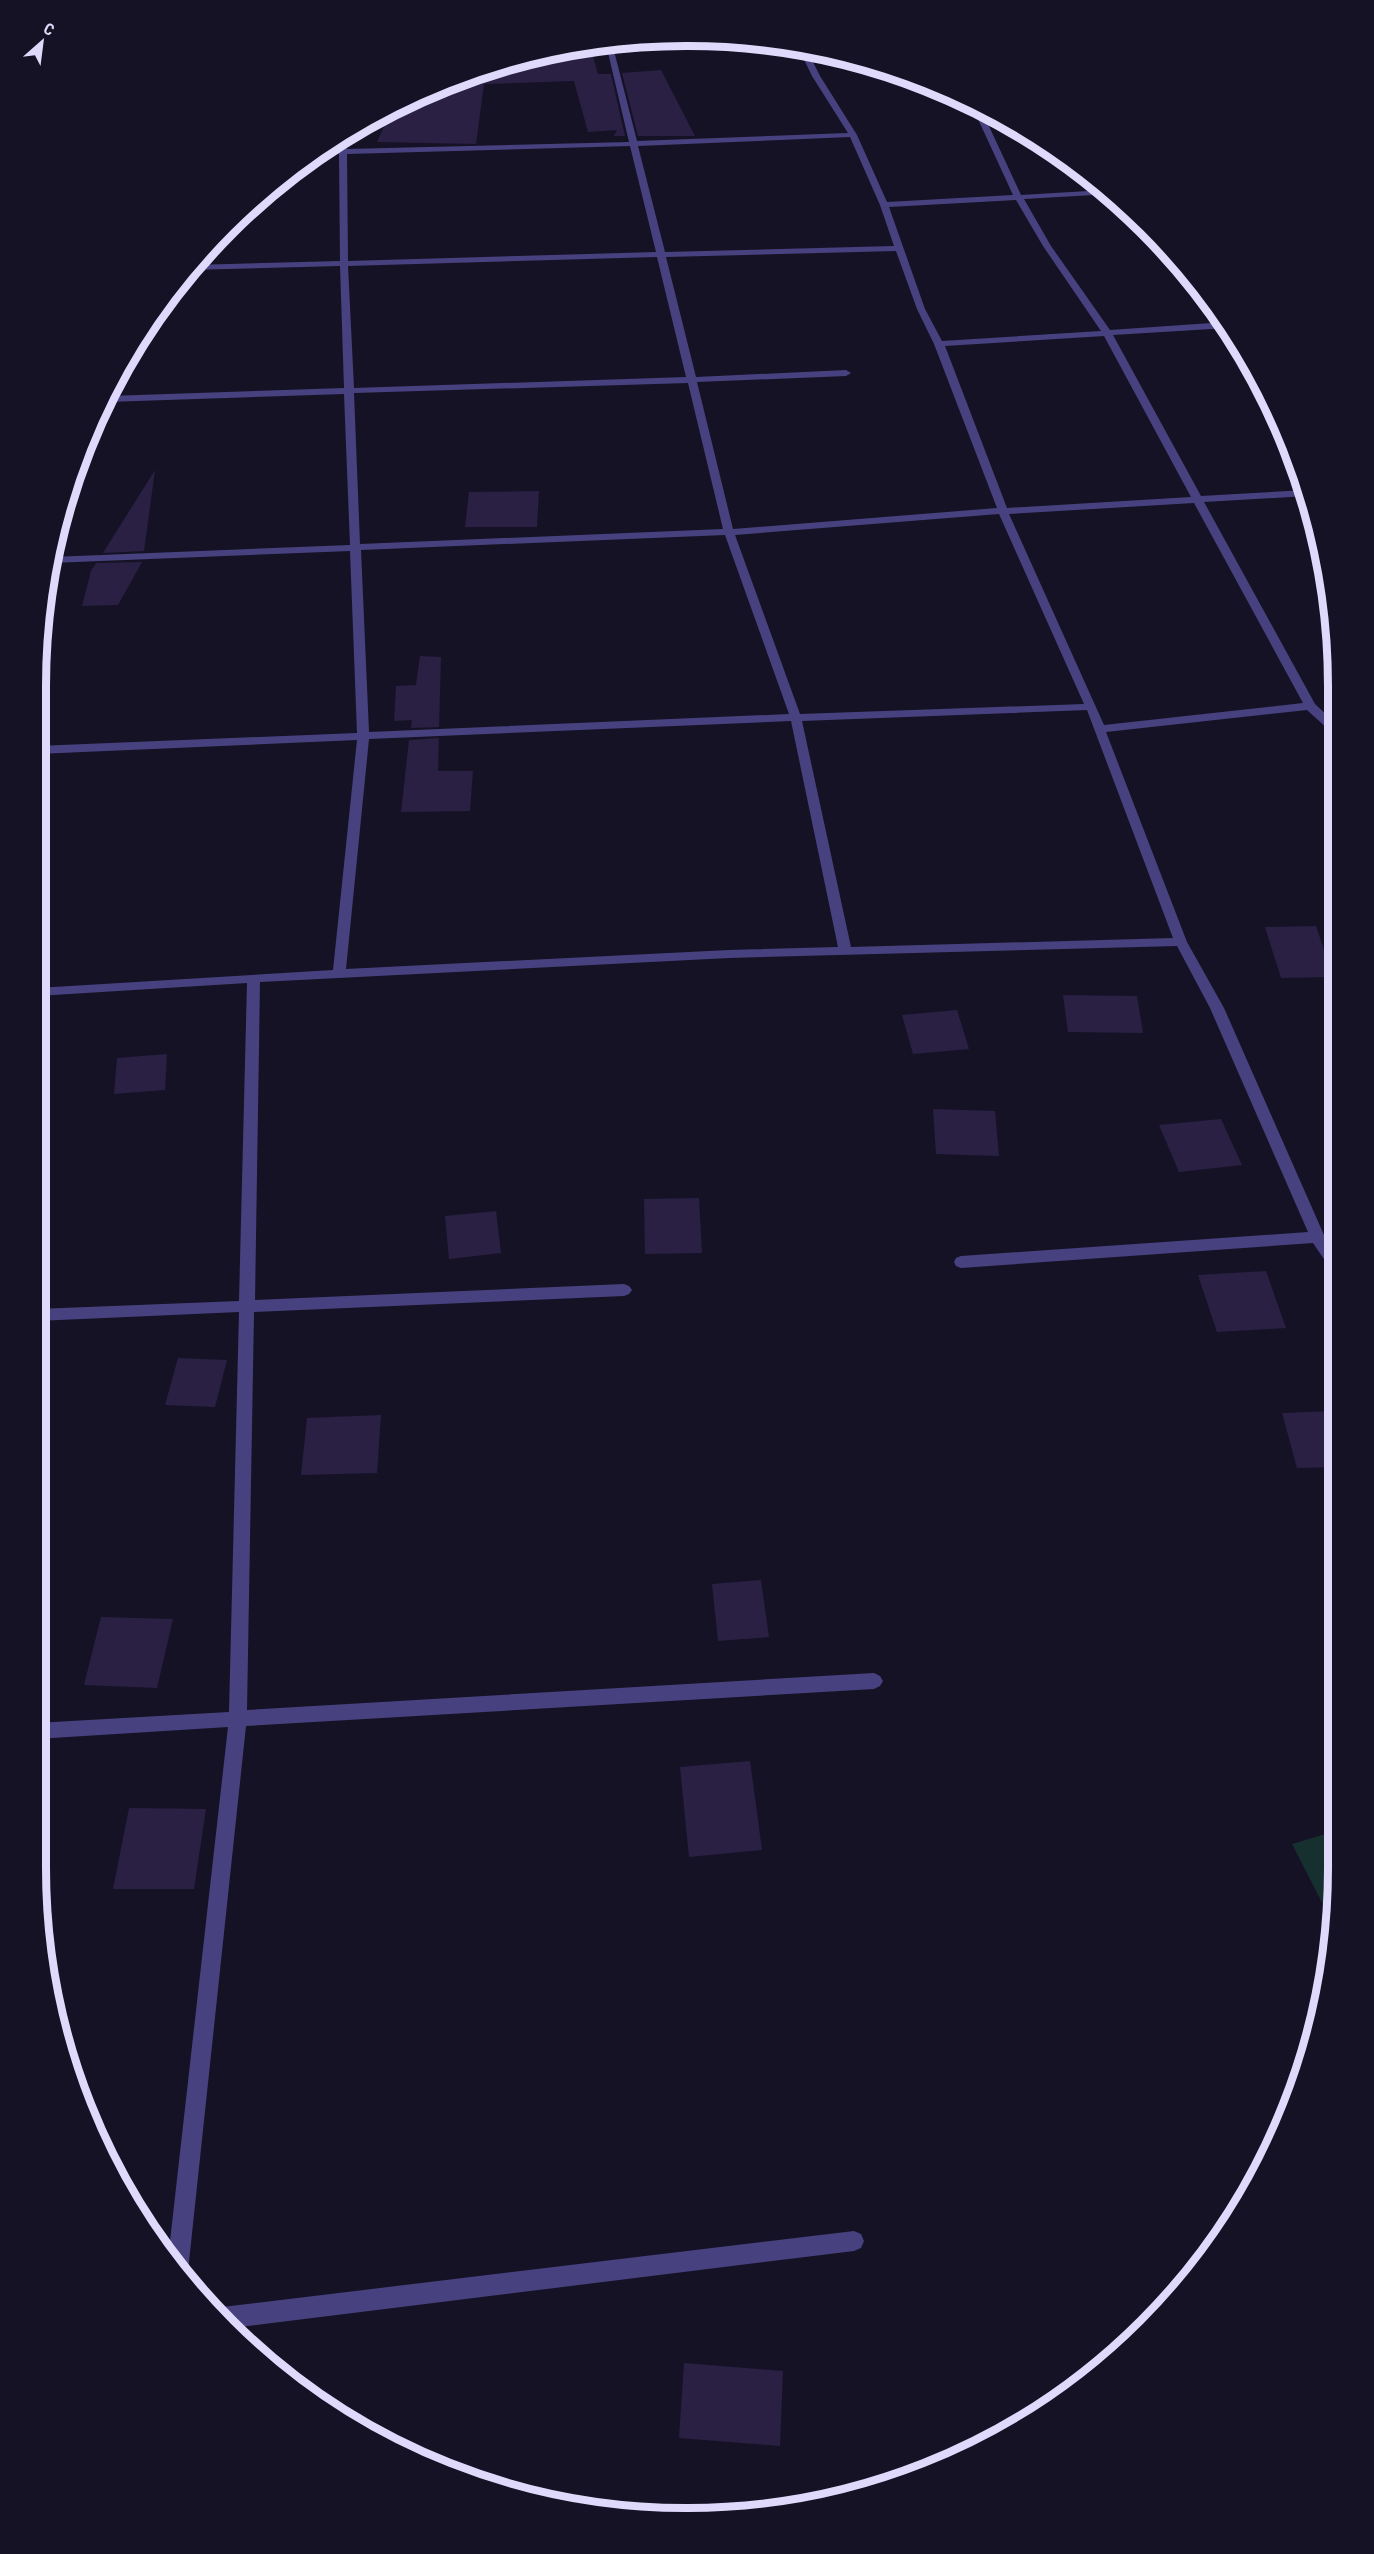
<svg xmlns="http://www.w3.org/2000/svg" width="1374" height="2554" font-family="'Roboto Condensed',sans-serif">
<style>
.green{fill:#162f2f}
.building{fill:#292044}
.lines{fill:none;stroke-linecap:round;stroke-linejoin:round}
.minor{fill:#47427f;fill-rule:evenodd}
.rim{fill:none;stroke:#dfdafb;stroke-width:8}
</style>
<rect width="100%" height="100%" fill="#161225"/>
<polygon class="green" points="1336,1831 1337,1909 1334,1926 1292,1844"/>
<g class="building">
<polygon points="590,46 598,74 611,74 625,136 614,136 617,130 588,132 574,81 484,84 476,144 377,142 392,108 399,103 518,58"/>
<polygon points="661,70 695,136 638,136 622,73"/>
<polygon points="155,470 144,551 103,553"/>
<polygon points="539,491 537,527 465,527 469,492"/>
<polygon points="142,562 118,605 82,606 91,571 96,563"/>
<polygon points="420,656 441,657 439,727 411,728 412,720 394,721 396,686 416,685"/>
<polygon points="439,738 438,771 473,771 470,811 401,812 409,740"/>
<polygon points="1316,926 1333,977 1281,978 1265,927"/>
<polygon points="1063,995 1137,996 1143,1033 1068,1032"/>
<polygon points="957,1010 969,1049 913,1054 902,1015"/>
<polygon points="167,1054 165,1090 114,1094 117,1058"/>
<polygon points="933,1109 995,1111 999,1156 936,1154"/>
<polygon points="1221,1119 1242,1165 1179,1172 1159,1125"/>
<polygon points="699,1198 702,1253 645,1254 644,1199"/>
<polygon points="496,1211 501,1253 449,1259 445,1216"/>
<polygon points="1266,1271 1286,1328 1217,1332 1198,1275"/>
<polygon points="178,1358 227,1360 215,1407 165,1405"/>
<polygon points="1335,1411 1335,1467 1297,1468 1282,1413"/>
<polygon points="381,1415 377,1473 301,1475 307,1418"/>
<polygon points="761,1580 769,1637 718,1641 712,1584"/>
<polygon points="101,1617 173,1619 157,1688 84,1685"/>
<polygon points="750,1761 762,1850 689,1857 680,1767"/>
<polygon points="129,1808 206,1809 194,1889 113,1889"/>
<polygon points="684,2363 783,2371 780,2446 679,2438"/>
</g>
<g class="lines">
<g class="minor">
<path d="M 612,43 L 637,141 L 848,133 L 812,76 L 799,49 L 807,50 L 820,76 L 857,135 L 887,202 L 1013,195 L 972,106 L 981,109 L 1021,195 L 1105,190 L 1111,194 L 1024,199 L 1051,246 L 1110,330 L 1226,322 L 1228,325 L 1228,328 L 1113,335 L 1201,496 L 1306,490 L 1307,496 L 1204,502 L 1315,704 L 1333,721 L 1333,731 L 1329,730 L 1307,710 L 1106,732 L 1187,942 L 1224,1008 L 1324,1235 L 1335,1251 L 1335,1269 L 1330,1268 L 1313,1243 L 961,1268 L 956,1266 L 954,1262 L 956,1258 L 961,1256 L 1308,1232 L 1210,1008 L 1177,946 L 729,958 L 260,982 L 255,1300 L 624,1284 L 629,1286 L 632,1290 L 629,1294 L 624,1296 L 254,1312 L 247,1710 L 874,1673 L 880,1676 L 883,1681 L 880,1686 L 874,1689 L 246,1726 L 188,2271 L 185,2278 L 168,2259 L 228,1727 L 36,1739 L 36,1723 L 229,1712 L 239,1312 L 37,1321 L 37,1309 L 239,1301 L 247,983 L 37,996 L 37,988 L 333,970 L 357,740 L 37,754 L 37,746 L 357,733 L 350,551 L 51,563 L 52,557 L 350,545 L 344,394 L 107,402 L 109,396 L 344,388 L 340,266 L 189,270 L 192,265 L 340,261 L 339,154 L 318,154 L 325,149 L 339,149 L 339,140 L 346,136 L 347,149 L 629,142 L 606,44 ZM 850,137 L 880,205 L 894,246 L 665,252 L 638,146 ZM 630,146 L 656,252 L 348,261 L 347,154 ZM 1016,200 L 1043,246 L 1101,331 L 942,341 L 925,309 L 889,207 ZM 896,251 L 917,309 L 934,344 L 997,508 L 733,529 L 697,382 L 846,376 L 851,373 L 846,370 L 696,377 L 666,257 ZM 657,257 L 686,377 L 354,388 L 348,266 ZM 1104,336 L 1191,497 L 1007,508 L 945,346 ZM 688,383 L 723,529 L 360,544 L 354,393 ZM 1194,503 L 1303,703 L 1104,725 L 1009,514 ZM 999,514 L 1084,704 L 800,714 L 735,535 ZM 725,535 L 789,714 L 369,732 L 361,550 ZM 1087,710 L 1173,938 L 851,947 L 802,721 ZM 791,721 L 838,947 L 729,950 L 346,969 L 369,739 Z"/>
<polygon points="854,2231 861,2234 864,2241 861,2248 854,2251 231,2328 215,2310 222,2307"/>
</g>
</g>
<path d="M0 0H1374V2554H0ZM686 46H688A640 640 0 0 1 1328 686V1868A640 640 0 0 1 688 2508H686A640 640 0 0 1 46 1868V686A640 640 0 0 1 686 46Z" fill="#161225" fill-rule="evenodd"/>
<path class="rim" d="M686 46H688A640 640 0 0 1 1328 686V1868A640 640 0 0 1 688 2508H686A640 640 0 0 1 46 1868V686A640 640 0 0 1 686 46Z"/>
<g transform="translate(42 42) rotate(28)" stroke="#161225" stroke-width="4.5" paint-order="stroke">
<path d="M0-4.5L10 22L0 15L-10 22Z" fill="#dfdafb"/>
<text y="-9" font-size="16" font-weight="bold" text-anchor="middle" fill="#dfdafb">С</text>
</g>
</svg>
